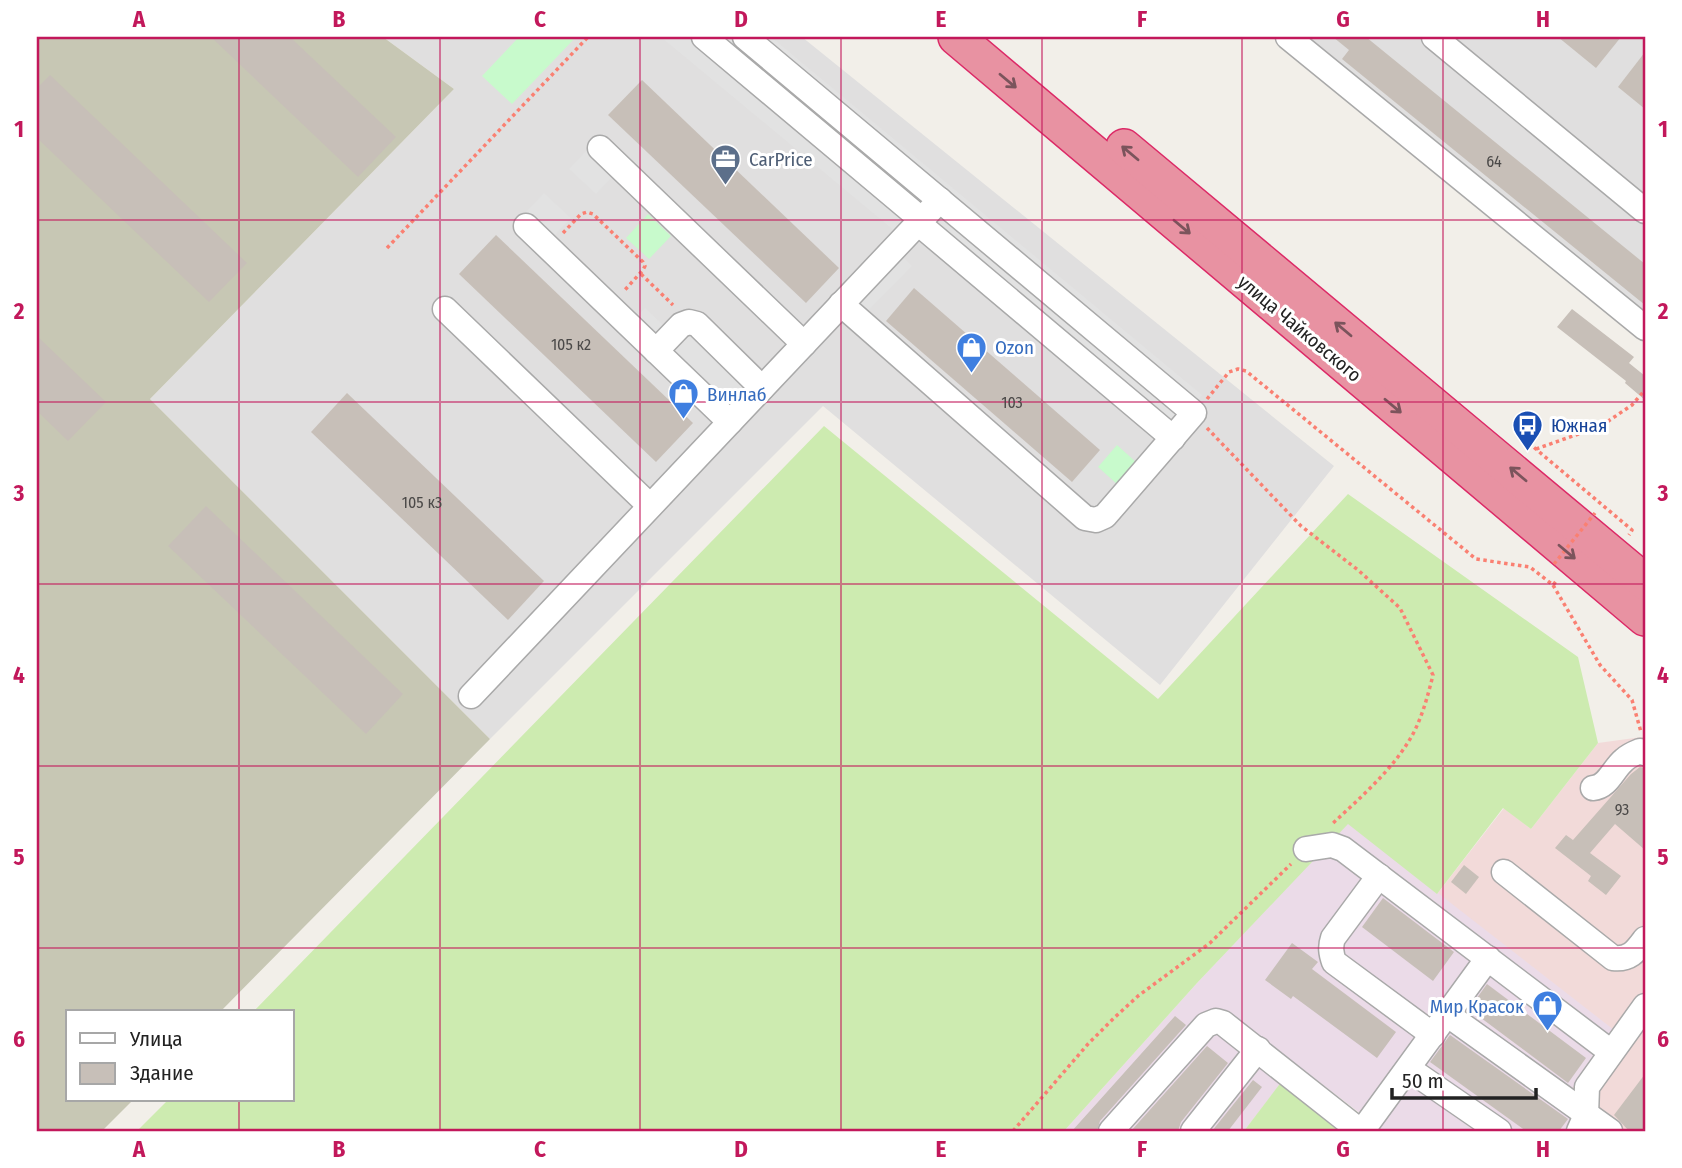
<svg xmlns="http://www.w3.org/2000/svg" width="1682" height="1168" font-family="'Fira Sans Condensed',sans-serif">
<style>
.residential{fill:#e0dfdf}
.commercial{fill:#f2dad9}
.industrial{fill:#ebdbe8}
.construction{fill:#c7c7b4}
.grass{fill:#cdebb0}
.park{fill:#c8facc}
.parking{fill:#e2e2e2}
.building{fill:#c7bfb8}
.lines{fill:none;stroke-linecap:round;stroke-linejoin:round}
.minor-casing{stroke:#a9a9a9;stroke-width:27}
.highway-casing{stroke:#dc2a67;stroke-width:38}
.path{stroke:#fa8072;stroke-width:3.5;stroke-dasharray:3.5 3.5;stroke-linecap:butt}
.minor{stroke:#fff;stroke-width:24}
.highway{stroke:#e892a2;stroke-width:35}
.path-bridge{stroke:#fa8072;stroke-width:3.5;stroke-dasharray:3.5 3.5;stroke-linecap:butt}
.oneway{stroke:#7b545c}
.grid{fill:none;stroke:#c2185b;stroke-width:2;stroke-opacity:0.55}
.labels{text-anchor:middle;stroke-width:6;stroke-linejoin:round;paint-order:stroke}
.number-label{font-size:16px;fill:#4b4948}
.service-label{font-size:19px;fill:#4e5e75;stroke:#fff;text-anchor:start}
.street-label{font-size:19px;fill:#222;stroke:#fff}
.shop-label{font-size:19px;fill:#366cbe;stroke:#fff;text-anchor:start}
.transit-label{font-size:19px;fill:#164399;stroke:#fff;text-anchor:start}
.neatline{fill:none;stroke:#c2185b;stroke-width:2.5}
.grid-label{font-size:23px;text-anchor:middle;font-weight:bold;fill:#c2185b}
</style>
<rect width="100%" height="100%" fill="#f2efe9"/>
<g class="residential">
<polygon points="383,37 802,37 1334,466 1160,685 823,406 490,739 150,399 454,89"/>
<polygon points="1305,37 1645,37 1645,311"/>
</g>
<polygon class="commercial" points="1642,737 1645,737 1645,1131 1595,1131 1568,1093 1613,1030 1437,894 1504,808 1531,829 1598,743"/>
<polygon class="industrial" points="1348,823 1614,1030 1569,1093 1595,1131 1383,1131 1296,1064 1244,1131 1064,1131 1197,983"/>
<polygon class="construction" points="37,37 383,37 454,89 150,399 490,739 220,1012 68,1012 68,1100 133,1100 102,1131 37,1131"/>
<g class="grass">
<polygon points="824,426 1158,699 1348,494 1578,657 1598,743 1531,829 1503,808 1437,894 1348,824 1197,983 1064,1131 137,1131 168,1100 292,1100 292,1012 253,1012"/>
<polygon points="1295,1064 1374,1125 1369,1131 1244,1131"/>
</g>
<g class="park">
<polygon points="519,37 576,37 512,104 482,76"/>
<polygon points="648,214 671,236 649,259 626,238"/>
<polygon points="1117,445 1137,463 1118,485 1098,467"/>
</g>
<g class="parking">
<polygon points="661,37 771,37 1202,395 1166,438 917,231 908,242"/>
<polygon points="599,137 626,163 596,194 569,169"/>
<polygon points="544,193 571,218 541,250 514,224"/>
<polygon points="901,255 912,266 865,314 854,304"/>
<polygon points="645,308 665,327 654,339 634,319"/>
<polygon points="687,327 752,389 730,411 665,349"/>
</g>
<g class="building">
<polygon points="211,37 290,37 396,137 358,177"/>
<polygon points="1333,37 1366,37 1645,264 1645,305 1342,59 1349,50"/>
<polygon points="1558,37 1621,37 1596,68"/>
<polygon points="1645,52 1645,109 1618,87"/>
<polygon points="50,75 247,263 209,302 37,138 37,88"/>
<polygon points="642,80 839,268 806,303 608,115"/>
<polygon points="496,235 693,423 656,462 459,274"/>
<polygon points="914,288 1100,450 1072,482 886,321"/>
<polygon points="1572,309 1634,357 1629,363 1645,376 1645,400 1625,383 1626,381 1557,327"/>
<polygon points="37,336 106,402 68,441 37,411"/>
<polygon points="347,393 544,581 508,620 311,432"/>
<polygon points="206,506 403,694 366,734 168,546"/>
<polygon points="1640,767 1645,768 1645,850 1615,824 1590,853 1621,876 1606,895 1588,881 1591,876 1555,848 1566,835 1573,840 1631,774"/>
<polygon points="1464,865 1479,877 1466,894 1451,882"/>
<polygon points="1383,898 1454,952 1433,981 1362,927"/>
<polygon points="1292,943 1318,962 1312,969 1396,1032 1377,1058 1293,996 1291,999 1265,980"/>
<polygon points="1487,984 1586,1058 1568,1083 1469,1009"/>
<polygon points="1175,1016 1186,1025 1100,1121 1097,1131 1072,1131"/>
<polygon points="1450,1035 1568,1119 1559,1131 1526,1131 1430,1062"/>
<polygon points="1207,1046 1228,1063 1181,1122 1178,1131 1131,1131"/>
<polygon points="1645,1074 1645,1131 1629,1131 1614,1115"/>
<polygon points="1253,1080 1262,1087 1228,1131 1212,1131"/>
</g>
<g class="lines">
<defs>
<g id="minor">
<polyline points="704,37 921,219"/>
<polyline points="745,37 1194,413 1105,516 1096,520 1085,518 841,304"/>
<polyline points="1288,37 1645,328"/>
<polyline points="1434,37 1645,211"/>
<polyline points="600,148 804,344"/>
<polyline points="918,223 1173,438"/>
<polyline points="526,226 730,422"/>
<polyline points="445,309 650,506"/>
<polyline points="656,351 681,325 689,322 697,324 762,388"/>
<polyline points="471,696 940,200"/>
<path d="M 1593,788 C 1608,787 1613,769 1624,760 C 1628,756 1635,753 1640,751 L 1645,753"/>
<polyline points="1306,849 1332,845 1343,849 1611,1052"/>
<path d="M 1504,872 L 1613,958 C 1630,960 1636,951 1645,939"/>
<path d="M 1379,876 L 1333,938 C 1330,947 1331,953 1334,962 L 1433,1035"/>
<polyline points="1448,1015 1610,1131"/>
<polyline points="1409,1069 1499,1131"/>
<polyline points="1111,1131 1206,1025 1216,1021 1223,1023 1360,1131"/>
<polyline points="1193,1131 1258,1049"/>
<polyline points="1362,1131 1488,958"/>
<polyline points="1579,1131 1586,1115 1587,1087 1645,1006"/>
</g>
<g id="highway">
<polyline points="956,37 1645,618"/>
<polyline points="1124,147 1645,582"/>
</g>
</defs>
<use href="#minor" class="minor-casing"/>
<use href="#highway" class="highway-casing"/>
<g class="path">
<polyline points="563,233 581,214 587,212 593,214 643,262 645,266 643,270 623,292"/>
<polyline points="387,248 588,37"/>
<polyline points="641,274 673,305"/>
<polyline points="1207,399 1229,372 1238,369 1246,371 1476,559 1530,567 1553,585 1557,580"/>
<path d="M 1207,428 L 1301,526 L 1358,570 L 1400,608 L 1433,675 C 1428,695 1423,714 1414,732 C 1395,768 1361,797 1331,825"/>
<polyline points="1518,434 1632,530 1629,535"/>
<polyline points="1536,449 1601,426 1632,405 1645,390"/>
<polyline points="1553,585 1600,665 1632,700 1641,732"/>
<polyline points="1013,1131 1088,1044 1114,1018 1138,996 1210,943 1291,864"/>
</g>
<use href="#minor" class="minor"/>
<use href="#highway" class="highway"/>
<polyline class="path-bridge" points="1554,564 1595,513"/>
</g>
<defs><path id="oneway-shaft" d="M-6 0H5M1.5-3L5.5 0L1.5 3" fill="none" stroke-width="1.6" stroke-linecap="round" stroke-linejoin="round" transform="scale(1.75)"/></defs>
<g class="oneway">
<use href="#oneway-shaft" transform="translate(1008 81) rotate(40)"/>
<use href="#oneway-shaft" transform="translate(1130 153) rotate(-140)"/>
<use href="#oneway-shaft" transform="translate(1182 227) rotate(40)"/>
<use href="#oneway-shaft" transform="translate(1343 329) rotate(-140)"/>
<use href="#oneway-shaft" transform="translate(1393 406) rotate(40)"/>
<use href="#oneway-shaft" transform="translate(1518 474) rotate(-140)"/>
<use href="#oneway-shaft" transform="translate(1567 552) rotate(40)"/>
</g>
<path class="grid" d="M 239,37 L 239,1012M 440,37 L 440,1131M 640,37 L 640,1131M 841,37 L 841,1131M 1042,37 L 1042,1131M 1242,37 L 1242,1131M 1443,37 L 1443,1131M 37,220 L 1645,220M 37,402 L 1645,402M 37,584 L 1645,584M 37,766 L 1645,766M 37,948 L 1645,948M 239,1100 L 239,1131"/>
<defs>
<symbol id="office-pin" viewBox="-11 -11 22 30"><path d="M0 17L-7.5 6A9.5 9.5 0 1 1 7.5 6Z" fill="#5c6f8a" stroke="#fff"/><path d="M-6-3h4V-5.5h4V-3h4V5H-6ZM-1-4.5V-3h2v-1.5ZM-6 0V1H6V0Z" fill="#fff"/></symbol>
<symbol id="shop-pin" viewBox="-11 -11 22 30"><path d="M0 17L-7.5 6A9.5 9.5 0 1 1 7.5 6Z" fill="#3f7fe0" stroke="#fff"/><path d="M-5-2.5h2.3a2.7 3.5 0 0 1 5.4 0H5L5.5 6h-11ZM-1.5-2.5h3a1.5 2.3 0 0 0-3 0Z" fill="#fff"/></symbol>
<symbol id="bus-pin" viewBox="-11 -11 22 30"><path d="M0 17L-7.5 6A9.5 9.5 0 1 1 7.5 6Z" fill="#1a4fb4" stroke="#fff"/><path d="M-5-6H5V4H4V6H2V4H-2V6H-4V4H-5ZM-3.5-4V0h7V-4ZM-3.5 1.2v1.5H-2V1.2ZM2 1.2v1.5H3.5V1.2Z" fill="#fff"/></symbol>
</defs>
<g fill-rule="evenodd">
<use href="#office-pin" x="708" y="142" width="35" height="47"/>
<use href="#shop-pin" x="954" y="330" width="35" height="47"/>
<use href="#shop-pin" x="666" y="376" width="35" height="47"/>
<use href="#bus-pin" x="1510" y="408" width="35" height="47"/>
<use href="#shop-pin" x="1530" y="988" width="35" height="47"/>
</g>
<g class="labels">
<g class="number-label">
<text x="1494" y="167">64</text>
<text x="571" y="350">105 к2</text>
<text x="1012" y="408">103</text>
<text x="422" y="508">105 к3</text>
<text x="1622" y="815">93</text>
</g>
<g class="service-label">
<text x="749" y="166">CarPrice</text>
</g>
<g class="street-label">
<text transform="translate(1300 328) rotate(40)" y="7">улица Чайковского</text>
</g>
<g class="shop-label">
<text x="995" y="354">Ozon</text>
<text x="707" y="401">Винлаб</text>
<text x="1524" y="1013" text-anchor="end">Мир Красок</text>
</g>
<g class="transit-label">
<text x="1551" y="432">Южная</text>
</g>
</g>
<rect width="1682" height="1168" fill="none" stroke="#ffffff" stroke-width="77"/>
<rect x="66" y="1010" width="228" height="91" fill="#ffffff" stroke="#a7a7a7" stroke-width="2"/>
<rect x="80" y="1033" width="35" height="10" fill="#ffffff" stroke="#a7a7a7" stroke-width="2"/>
<text x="130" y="1046" font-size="21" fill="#222222">Улица</text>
<rect x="80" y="1063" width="35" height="21" fill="#c7bfb8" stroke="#a7a7a7" stroke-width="2"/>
<text x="130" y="1080" font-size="21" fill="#222222">Здание</text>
<path d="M1392 1088v10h144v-10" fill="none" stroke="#222222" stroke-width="3.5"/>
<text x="1402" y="1088" font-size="21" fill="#222222" stroke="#ffffff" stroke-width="5" paint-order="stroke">50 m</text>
<rect x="38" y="38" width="1606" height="1092" class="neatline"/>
<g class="grid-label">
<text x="139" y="27">A</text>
<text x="339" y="27">B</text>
<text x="540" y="27">C</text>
<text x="741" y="27">D</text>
<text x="941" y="27">E</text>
<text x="1142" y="27">F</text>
<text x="1343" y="27">G</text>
<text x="1543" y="27">H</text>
<text x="19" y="137">1</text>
<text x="1663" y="137">1</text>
<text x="19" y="319">2</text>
<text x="1663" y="319">2</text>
<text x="19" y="501">3</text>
<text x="1663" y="501">3</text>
<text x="19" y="683">4</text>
<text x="1663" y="683">4</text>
<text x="19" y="865">5</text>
<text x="1663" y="865">5</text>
<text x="19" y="1047">6</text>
<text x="1663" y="1047">6</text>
<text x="139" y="1157">A</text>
<text x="339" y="1157">B</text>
<text x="540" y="1157">C</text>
<text x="741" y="1157">D</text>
<text x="941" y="1157">E</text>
<text x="1142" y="1157">F</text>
<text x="1343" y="1157">G</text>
<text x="1543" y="1157">H</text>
</g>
</svg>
